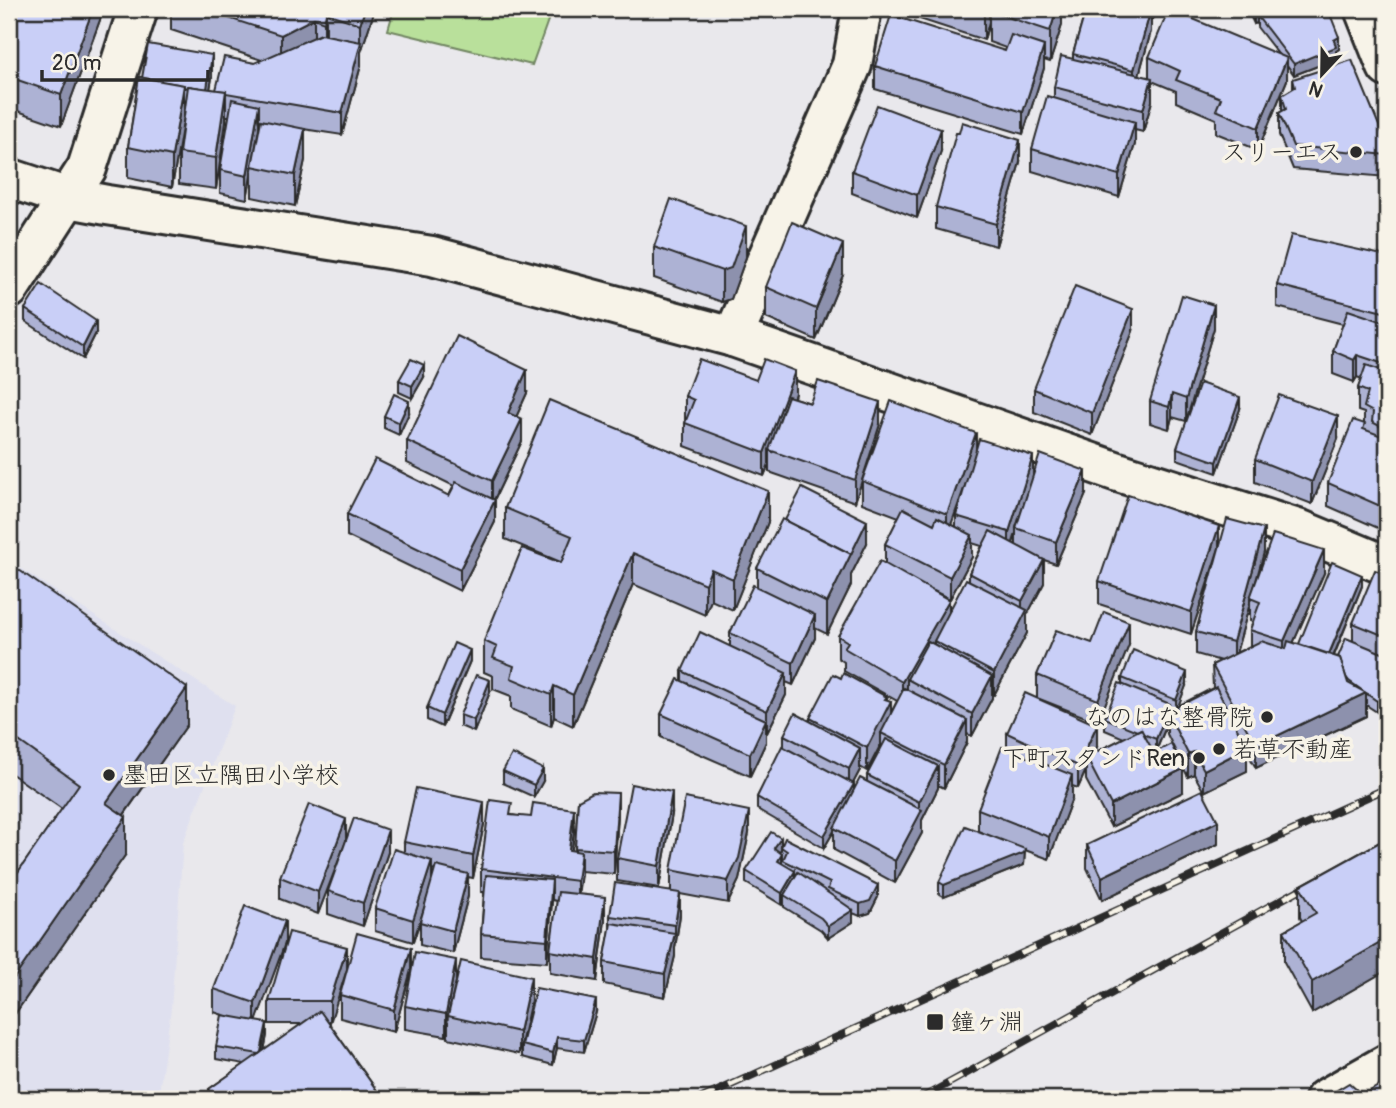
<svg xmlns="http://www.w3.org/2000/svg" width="1396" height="1108" font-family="Pangolin,'Klee One',sans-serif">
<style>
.built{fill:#dfe0ef}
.green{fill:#b9e09b;stroke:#728663;stroke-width:2}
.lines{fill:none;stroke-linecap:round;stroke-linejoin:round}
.street-casing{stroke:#2b2b2b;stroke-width:44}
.secondary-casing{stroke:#2b2b2b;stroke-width:44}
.street{stroke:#f7f3e8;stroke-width:38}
.secondary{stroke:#f7f3e8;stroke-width:38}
.rail-casing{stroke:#2b2b2b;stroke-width:8}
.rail{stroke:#f7f3e8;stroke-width:5;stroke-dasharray:16;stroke-linecap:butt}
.wall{fill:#adb2d4;stroke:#2b2b2b;stroke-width:2;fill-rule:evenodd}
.shaded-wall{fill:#8d91ad;stroke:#2b2b2b;stroke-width:2}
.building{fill:#c9cff7;stroke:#2b2b2b;stroke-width:2}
.poi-dot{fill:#2b2b2b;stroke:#f7f3e8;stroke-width:2.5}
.labels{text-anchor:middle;stroke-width:7;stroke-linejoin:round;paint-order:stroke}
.poi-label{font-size:24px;fill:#2b2b2b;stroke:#f7f3e8;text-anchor:end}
</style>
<rect width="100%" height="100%" fill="#e9e8ec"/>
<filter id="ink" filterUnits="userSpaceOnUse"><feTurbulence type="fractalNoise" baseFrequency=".0143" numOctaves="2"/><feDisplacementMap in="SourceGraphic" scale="14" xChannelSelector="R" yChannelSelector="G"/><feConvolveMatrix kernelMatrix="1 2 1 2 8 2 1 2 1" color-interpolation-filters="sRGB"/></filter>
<g filter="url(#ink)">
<polygon class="built" points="9,561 235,706 183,843 171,1009 158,1099 9,1099"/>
<polygon class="green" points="394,9 552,9 532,65 388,30"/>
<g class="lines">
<defs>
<g id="street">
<polyline points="9,178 69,198 107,205 432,256 733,337 1118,472 1301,530 1387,566"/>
<polyline points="9,289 87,168 138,9"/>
<polyline points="733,337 852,65 862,9"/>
<polyline points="1325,1099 1387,1064"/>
</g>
<polyline id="secondary" points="1364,9 1387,67"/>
</defs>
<use href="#street" class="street-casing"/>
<use href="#secondary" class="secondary-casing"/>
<use href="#street" class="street"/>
<use href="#secondary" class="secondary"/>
<defs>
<g id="rail">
<polyline points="700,1099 1387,788"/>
<polyline points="920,1099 1317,880"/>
</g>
</defs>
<use href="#rail" class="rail-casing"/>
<use href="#rail" class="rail"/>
</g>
<g class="wall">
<polygon points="9,9 104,9 61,126 9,108"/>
<polygon points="171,9 375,9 361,52 361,65 342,135 303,129 305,160 295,206 252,197 252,171 247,199 220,193 220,170 229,116 226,116 216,189 179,184 179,153 182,128 172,187 128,178 128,147 139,77 212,78 210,89 216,90 255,63 262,60 171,30"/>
<polygon points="892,9 1062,9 1062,25 1050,62 1044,60 1044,68 1023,134 875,89 875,66 1005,51 1006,48 989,42 989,22 984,40 892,10"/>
<polygon points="1086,9 1157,9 1153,19 1151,19 1151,31 1139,75 1149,78 1149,57 1278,54 1257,27 1257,23 1254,24 1247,9 1328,9 1339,49 1336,51 1336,59 1294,75 1287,65 1287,80 1258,150 1216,133 1216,119 1176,102 1176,91 1152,81 1152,101 1143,132 1135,130 1135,144 1119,197 1032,171 1032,149 1054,98 1054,87 1073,59 1073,54"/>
<polygon points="1293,79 1387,145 1387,177 1293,169 1279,135 1279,113 1282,111 1282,95 1293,89"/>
<polygon points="941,151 917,218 852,193 852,171"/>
<polygon points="1020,162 996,246 936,229 936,207"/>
<polygon points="654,247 746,257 731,299 722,302 654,278"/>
<polygon points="1387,256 1387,532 1328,506 1328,483 1364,424 1364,413 1358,411 1358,388 1362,379 1357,377 1354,382 1333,374 1333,351 1343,324 1277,307 1277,285"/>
<polygon points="843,275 816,340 766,318 766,287"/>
<polygon points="25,309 96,333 83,359 25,321"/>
<polygon points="1214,328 1186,421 1172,417 1169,429 1150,423 1150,401"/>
<polygon points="1133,331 1092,435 1034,412 1034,389"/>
<polygon points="424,377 412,398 399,392 399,380"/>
<polygon points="756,380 795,393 794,398 880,424 855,502 769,472 769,464 764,476 685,446 685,423 687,419 685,419 685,396"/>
<polygon points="527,393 516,417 522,441 494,500 495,522 460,591 347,536 347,514 449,496 454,486 407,463 407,441"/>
<polygon points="1240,409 1217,473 1177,459 1177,448"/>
<polygon points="409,413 399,435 384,428 384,416"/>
<polygon points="1338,439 1312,504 1255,482 1255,459"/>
<path d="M 976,449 L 1033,475 L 1086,494 L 1056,564 L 1044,560 L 1044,583 L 1027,615 L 1027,633 L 994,695 L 992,694 L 992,698 L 972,736 L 967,734 L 967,742 L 944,788 L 938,785 L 938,788 L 922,820 L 922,833 L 895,883 L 834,850 L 834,831 L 824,848 L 757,809 L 757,797 L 784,746 L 784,735 L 810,721 L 810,718 L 887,700 L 891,713 L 897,701 L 844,671 L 844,662 L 838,658 L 838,636 L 885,564 L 885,544 L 899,517 L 862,503 L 862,481 ZM 964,488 L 956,516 L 956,527 L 951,524 ZM 1016,533 L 1016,545 L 1013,544 ZM 972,543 L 982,546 L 969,573 L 969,580 L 949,612 L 936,592 L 950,599 L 972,557 ZM 881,744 L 881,749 L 867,775 L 867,782 L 854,789 L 853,783 L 860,770 L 860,767 L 867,771 Z"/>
<polygon points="505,508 768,522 733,610 711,600 705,615 633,584 573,726 554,717 551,726 511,709 511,696 493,689 493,676 484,672 484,641 561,562 505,539"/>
<polygon points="785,520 867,543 851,575 851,585 827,634 815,628 815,638 793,685 786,682 786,695 767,733 766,733 766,742 750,776 661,737 661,714 682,681 682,671 730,646 730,633 757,588 757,568"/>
<path d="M 1219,547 L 1264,552 L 1256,582 L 1324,573 L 1293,643 L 1299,644 L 1362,586 L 1334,656 L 1338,657 L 1353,641 L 1353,623 L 1387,575 L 1387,707 L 1377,712 L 1366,705 L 1366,716 L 1256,768 L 1247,752 L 1247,771 L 1204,792 L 1194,774 L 1188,777 L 1167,734 L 1167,724 L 1156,751 L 1151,749 L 1183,792 L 1111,827 L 1086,780 L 1086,770 L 1078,788 L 1072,786 L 1072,798 L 1049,859 L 1025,850 L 1024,865 L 944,897 L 939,894 L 939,882 L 978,831 L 978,809 L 1007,749 L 1007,733 L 1097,747 L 1094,753 L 1124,738 L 1105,730 L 1105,718 L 1122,684 L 1122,678 L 1187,683 L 1178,706 L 1213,688 L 1212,665 L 1221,661 L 1196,654 L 1196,632 L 1217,555 L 1191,634 L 1099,604 L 1099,581 ZM 1250,603 L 1250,621 L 1253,622 L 1250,630 L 1250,646 L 1236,653 Z"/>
<polygon points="9,563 187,725 124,815 126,854 10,1021 9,1020 9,885 62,809 9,772"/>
<polygon points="1092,643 1129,645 1098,722 1037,698 1037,675"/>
<polygon points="470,661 442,727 427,720 427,708"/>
<polygon points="490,692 474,732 460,726 460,715"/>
<polygon points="503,771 543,781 534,797 503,783"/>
<polygon points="578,800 618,815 614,874 581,871 578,894 605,920 597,981 550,973 550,951 557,901 552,900 547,962 481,957 481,934 484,892 481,892 481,869 512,815 574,831 572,850 575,851"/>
<polygon points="672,814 659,888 617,881 617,858"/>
<path d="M 484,824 L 473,878 L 468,877 L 468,896 L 453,953 L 420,945 L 420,922 L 427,900 L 413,942 L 375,931 L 375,908 L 404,852 L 404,842 ZM 432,870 L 435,871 L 432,882 Z"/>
<polygon points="749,833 739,880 728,903 680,894 680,915 675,948 675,956 665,997 604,984 604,962 610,930 610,916 671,891 671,870"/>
<polygon points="1387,838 1387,970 1312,1013 1284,962 1284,931 1302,921 1300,917 1300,886"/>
<polygon points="346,840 388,852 363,926 328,914 328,891 342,851 318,914 280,899 280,877"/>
<polygon points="1218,844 1102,900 1087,868 1087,845"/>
<polygon points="781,846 878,897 870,913 860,916 853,913 853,922 828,938 821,930 784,907 784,901 782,905 746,883 746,871"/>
<polygon points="285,943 256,1021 267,1035 264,1051 302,1024 269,1024 269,1001 347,969 329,1023 383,1099 209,1099 209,1089 245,1064 216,1059 216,1047 226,1016 214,1012 214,989"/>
<polygon points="411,970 394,1032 340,1018 340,995"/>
<polygon points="456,982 531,1000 519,1054 448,1038 448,1022 446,1036 405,1029 405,1006"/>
<polygon points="596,1012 584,1052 557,1048 553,1065 522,1057 522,1045"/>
</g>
<g class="shaded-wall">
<polygon points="93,9 104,9 61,126 61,95"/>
<polygon points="365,9 375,9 361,52 361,65 342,135 342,113 360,45 360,24"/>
<polygon points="984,9 993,9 989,11 989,22 984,40"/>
<polygon points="1057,9 1062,9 1062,25 1050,62 1050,31"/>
<polygon points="1151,9 1151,31 1134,93 1134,70"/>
<polygon points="1153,9 1157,9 1153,19"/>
<polygon points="1262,9 1288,9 1257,16 1257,23 1254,24 1254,12"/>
<polygon points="326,13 326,44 324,53 324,22"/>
<polygon points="314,18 314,49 281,66 281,35"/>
<polygon points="1339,37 1339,49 1336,51 1336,59 1294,75 1294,64"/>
<polygon points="1044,46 1044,68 1023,134 1023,112"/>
<polygon points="212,55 212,78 206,113 206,91"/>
<polygon points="1287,58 1287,80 1258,150 1258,128"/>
<polygon points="1152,78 1152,101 1143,132 1143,110"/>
<polygon points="184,85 184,116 172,187 172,156"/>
<polygon points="226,91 226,122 216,189 216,158"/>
<polygon points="259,105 259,128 247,199 247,176"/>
<polygon points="1135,122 1135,144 1119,197 1119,175"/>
<polygon points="305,129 305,160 295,206 295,175"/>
<polygon points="941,129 941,151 917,218 917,195"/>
<polygon points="1020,140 1020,162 996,246 996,224"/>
<polygon points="746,226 746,257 731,299 722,302 722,271"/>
<polygon points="843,244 843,275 816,340 816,309"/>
<polygon points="1214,305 1214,328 1186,421 1186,399"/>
<polygon points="1133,309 1133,331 1092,435 1092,413"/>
<polygon points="96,321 96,333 83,359 83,347"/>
<polygon points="1357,355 1357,377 1354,382 1354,360"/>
<polygon points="424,365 424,377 412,398 412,386"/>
<polygon points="527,370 527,393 508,435 508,413"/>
<polygon points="795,371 795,393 773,452 769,450 769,464 764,476 764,453"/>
<polygon points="1172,394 1172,417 1169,429 1169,407"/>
<polygon points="1240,397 1240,409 1217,473 1217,462"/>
<polygon points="409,401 409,413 399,435 399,423"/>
<polygon points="880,402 880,424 855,502 855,480"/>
<polygon points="1338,416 1338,439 1312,504 1312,482"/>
<polygon points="522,419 522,441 492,504 492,481"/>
<polygon points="976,433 976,455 947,536 947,514"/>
<polygon points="1033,456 1033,478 1016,528 1016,533 1009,555 1009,532"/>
<polygon points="1086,471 1086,494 1056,564 1056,542"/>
<polygon points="768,491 768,522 733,610 733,579"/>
<polygon points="495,500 495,522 460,591 460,569"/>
<polygon points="867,521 867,543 851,575 851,585 827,634 827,603"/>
<polygon points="1219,526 1219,548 1191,634 1191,612"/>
<polygon points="1264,529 1264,552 1251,599 1250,598 1250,603 1233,664 1233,642"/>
<polygon points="972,535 972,557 950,599 950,577"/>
<polygon points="1324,550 1324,573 1284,664 1284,641"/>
<polygon points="633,553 633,584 573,726 573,695"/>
<polygon points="1044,560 1044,583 1027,615 1027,633 994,695 994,673 1022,619 1022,601"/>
<polygon points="711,569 711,600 705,615 705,584"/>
<polygon points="1362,575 1362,586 1328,669 1328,657"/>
<polygon points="949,600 949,622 934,641 934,648 907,679 907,695 902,704 902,682"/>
<polygon points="815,615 815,638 793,685 793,663"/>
<polygon points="1129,622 1129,645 1098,722 1098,700"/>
<polygon points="470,650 470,661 442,727 442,715"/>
<polygon points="1187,672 1187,683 1176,712 1176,700"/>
<polygon points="786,673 786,695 767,733 767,711"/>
<polygon points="992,676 992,698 972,736 972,714"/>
<polygon points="490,680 490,692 474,732 474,720"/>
<polygon points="554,686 554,717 551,726 551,695"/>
<polygon points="187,688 187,725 106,840 106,803"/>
<polygon points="1366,693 1366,716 1256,768 1256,746"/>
<polygon points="1387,695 1387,707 1377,712 1377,701"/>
<polygon points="887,697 887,710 891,701 891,724 881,733 881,744 867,771 867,748"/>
<polygon points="1167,712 1167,724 1156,751 1156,739"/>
<polygon points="766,720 766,742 750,776 750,754"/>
<polygon points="967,720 967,742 944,788 944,765"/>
<polygon points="1097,725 1097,747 1090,763 1086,757 1086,770 1078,788 1078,766"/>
<polygon points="860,748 860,770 849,791 849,769"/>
<polygon points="1247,748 1247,771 1204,792 1204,770"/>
<polygon points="1194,752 1194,774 1188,777 1188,754"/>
<polygon points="938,766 938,788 922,820 922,833 895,883 895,861 919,815 919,802"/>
<polygon points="543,769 543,781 534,797 534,785"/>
<polygon points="1183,769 1183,792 1111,827 1111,805"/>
<polygon points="1072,775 1072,798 1049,859 1049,837"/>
<polygon points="854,784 854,796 834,828 834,831 824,848 824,836"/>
<polygon points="672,792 672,814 659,888 659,866"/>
<polygon points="618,793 618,815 614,874 614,851"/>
<polygon points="484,802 484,824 473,878 473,856"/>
<polygon points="574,809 574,831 569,872 569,850"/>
<polygon points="749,811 749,833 739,880 728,903 728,881"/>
<polygon points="126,817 126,854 10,1021 10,984"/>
<polygon points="346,819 346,841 318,914 318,892"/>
<polygon points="1218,821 1218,844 1102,900 1102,877"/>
<polygon points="388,830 388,852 363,926 363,903"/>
<polygon points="781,838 781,850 774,860 774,848"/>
<polygon points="1025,849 1024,865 944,897 944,885"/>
<polygon points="581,852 581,874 577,903 577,881"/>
<polygon points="782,854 782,865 778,861"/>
<polygon points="432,861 432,884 413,942 413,920"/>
<polygon points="795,871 795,883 784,895 784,901 782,905 782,893"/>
<polygon points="468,874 468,896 453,953 453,931"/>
<polygon points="552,880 552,902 547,962 547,940"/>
<polygon points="878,885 878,897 870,913 860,916 860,904"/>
<polygon points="680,893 680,915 675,948 675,956 665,997 665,974 675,934 675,925"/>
<polygon points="605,897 605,920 597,981 597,959"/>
<polygon points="853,910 853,922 828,938 828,926"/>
<polygon points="285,921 285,943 255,1025 255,1003"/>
<polygon points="1387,939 1387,970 1312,1013 1312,982"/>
<polygon points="347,947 347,969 330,1023 330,1001"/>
<polygon points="411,948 411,970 394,1032 394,1010"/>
<polygon points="456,960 456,982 448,1016 446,1036 446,1014"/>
<polygon points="531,977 531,1000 519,1054 519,1032"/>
<polygon points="596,1000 596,1012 584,1052 584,1040"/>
<polygon points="267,1023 267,1035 261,1066 261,1055"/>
<polygon points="557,1037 557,1048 553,1065 553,1053"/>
</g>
<g class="building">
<polygon points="9,9 93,9 61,95 9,77"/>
<polygon points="201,9 365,9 360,24 326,13 324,22 314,18 281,35"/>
<polygon points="990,9 1057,9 1050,31 989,11"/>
<polygon points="1086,9 1151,9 1134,70 1073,54"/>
<polygon points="1169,9 1287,58 1258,128 1216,110 1221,98 1176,80 1180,71 1149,57"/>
<polygon points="1252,9 1262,9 1254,12"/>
<polygon points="1275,9 1328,9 1339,37 1334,40 1336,47 1294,64 1257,16"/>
<polygon points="891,15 1005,51 1011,35 1044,46 1023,112 875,66"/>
<polygon points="321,34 361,42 342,113 226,93 226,91 216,90 224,57 255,63"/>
<polygon points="148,44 212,55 207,89 188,86 188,88 184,87 184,85 142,78"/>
<polygon points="1061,56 1152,78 1143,110 1054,87"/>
<polygon points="1352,60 1387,145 1387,155 1293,146 1279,113 1286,109 1282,95 1295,87 1293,79"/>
<polygon points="139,77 184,85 172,156 128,147"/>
<polygon points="188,86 226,91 216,158 179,153"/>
<polygon points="1047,96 1135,122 1119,175 1032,149"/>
<polygon points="232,99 259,105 247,176 220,170"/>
<polygon points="877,105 941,129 917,195 852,171"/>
<polygon points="261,120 305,129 295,175 252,166"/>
<polygon points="962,122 1020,140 996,224 936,207 956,133 959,133"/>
<polygon points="671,199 746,226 731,268 722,271 654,247"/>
<polygon points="792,222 843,244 816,309 766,287"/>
<polygon points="1291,235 1387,256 1387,313 1277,285"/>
<polygon points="41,284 96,321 83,347 25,309"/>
<polygon points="1075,286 1133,309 1092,413 1034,389"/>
<polygon points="1182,295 1214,305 1186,399 1172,394 1169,407 1150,401"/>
<polygon points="1348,310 1387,323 1387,365 1357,355 1354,360 1333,351"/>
<polygon points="457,336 527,370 508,413 522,419 492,481 407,441"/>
<polygon points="411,359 424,365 412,386 399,380"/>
<polygon points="699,359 756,380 764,359 795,371 764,453 685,423 694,400 685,396"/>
<polygon points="1366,365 1387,372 1387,430 1372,422 1373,412 1364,407 1368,392 1358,388"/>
<polygon points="818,381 880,402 855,480 769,450 788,396 810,403"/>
<polygon points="1200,383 1240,397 1217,462 1177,448"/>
<polygon points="394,394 409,401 399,423 384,416"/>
<polygon points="1279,395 1338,416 1312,482 1255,459"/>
<polygon points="549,400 768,491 733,579 711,569 705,584 633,553 573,695 554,686 551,695 511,678 514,666 493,658 497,647 484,641 522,548 561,563 572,536 505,508"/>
<polygon points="891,401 976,433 947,514 862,481"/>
<polygon points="1353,420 1365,424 1363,429 1387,438 1387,509 1328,483"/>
<polygon points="979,439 1033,456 1009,532 956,516"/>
<polygon points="1040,454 1086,471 1056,542 1016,528"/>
<polygon points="375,459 449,496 456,482 495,500 460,569 347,514"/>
<polygon points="802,488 867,521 851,554 785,520"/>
<polygon points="1128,495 1219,526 1191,612 1099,581"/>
<polygon points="903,508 934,524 937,517 972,535 950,577 885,544"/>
<polygon points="782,519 851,554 827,603 757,568"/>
<polygon points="1227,519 1264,529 1233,642 1196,632"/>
<polygon points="990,531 1044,560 1022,601 969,573"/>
<polygon points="1273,534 1324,550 1284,641 1250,630 1260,602 1250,598"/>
<polygon points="880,561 949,600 902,682 844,648 848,642 838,636"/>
<polygon points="1332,562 1362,575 1329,654 1299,644"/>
<polygon points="9,563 187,688 106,803 126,817 10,984 9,983 9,885 79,784 9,734"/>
<polygon points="1375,570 1387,575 1387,637 1353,623"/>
<polygon points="966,579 1027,610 994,673 934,641"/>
<polygon points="753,585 815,615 793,663 730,633"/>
<polygon points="1104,612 1129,622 1098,700 1037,675 1056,630 1092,643"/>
<polygon points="700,632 786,673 767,711 682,671"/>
<polygon points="1346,638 1387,655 1387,695 1377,701 1349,681 1346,677 1340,658 1338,657"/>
<polygon points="928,641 992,676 972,714 907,679"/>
<polygon points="1261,641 1286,649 1288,641 1340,658 1348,683 1366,693 1256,746 1212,665"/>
<polygon points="454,643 470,650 442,715 427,708"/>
<polygon points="1133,650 1187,672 1176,700 1122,678"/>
<polygon points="843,673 887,697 885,699 891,701 867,748 810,718 833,674 841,678"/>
<polygon points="476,675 490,680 474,720 460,715"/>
<polygon points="678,679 766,720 750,754 661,714"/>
<polygon points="1119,683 1170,704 1156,739 1143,734 1141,729 1137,731 1105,718"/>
<polygon points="1216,687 1247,748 1204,770 1194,752 1188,754 1167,712"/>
<polygon points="904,688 967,720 944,765 881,733"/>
<polygon points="1025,693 1097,725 1078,766 1007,733"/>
<polygon points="795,713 860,748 849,769 784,735"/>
<polygon points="1141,729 1154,753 1171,744 1183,769 1111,805 1086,757"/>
<polygon points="886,739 938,766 919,802 867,775"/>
<polygon points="782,746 854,784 824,836 757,797"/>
<polygon points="1002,747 1072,775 1049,837 978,809"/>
<polygon points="512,754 543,769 534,785 503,771"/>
<polygon points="860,778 922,810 895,861 834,828"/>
<polygon points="631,784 672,792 659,866 617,858"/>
<polygon points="416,788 484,802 473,856 404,842"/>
<polygon points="1202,790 1218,821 1102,877 1087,845"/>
<polygon points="593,792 618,793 614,851 575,848 578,800"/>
<polygon points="685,798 749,811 739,858 728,881 671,870"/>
<polygon points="490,800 512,803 510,815 531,817 533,803 574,809 569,850 581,852 577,881 481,869"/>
<polygon points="309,804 346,819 318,892 280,877"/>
<polygon points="354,818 388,830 363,903 328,891"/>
<polygon points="965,826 1025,849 1024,853 944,885 939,882"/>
<polygon points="771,832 781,838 774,848 782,854 778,861 795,871 782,893 746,871"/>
<polygon points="785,838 878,885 870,901 860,904 828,889 830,883 783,860 787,851 781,847"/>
<polygon points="1387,838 1387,939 1312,982 1284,931 1316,913 1300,886"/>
<polygon points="394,849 432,861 413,920 375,908"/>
<polygon points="436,866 468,874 453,931 420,922"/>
<polygon points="798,872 853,910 828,926 821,918 784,895"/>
<polygon points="486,875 552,880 547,940 481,934"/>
<polygon points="615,883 680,893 675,925 610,916"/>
<polygon points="558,892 605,897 597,959 550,951"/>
<polygon points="245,906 285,921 255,1003 214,989"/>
<polygon points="611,923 675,933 665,974 604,962"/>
<polygon points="289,932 347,947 330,1001 269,1001"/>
<polygon points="357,933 411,948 394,1010 340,995"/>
<polygon points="415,952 456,960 446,1014 405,1006"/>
<polygon points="461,961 531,977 519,1032 448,1016"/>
<polygon points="536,988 596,1000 584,1040 557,1037 553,1053 522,1045"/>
<polygon points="320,1011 383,1099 216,1099 209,1089"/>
<polygon points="222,1015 267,1023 261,1052 259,1054 216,1047"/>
<polygon points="1387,1081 1387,1099 1372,1099 1368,1092"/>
<polygon points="1349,1083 1367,1099 1322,1099"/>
</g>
</g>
<g class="poi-dot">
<circle cx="1356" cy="152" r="7"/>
<circle cx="1267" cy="717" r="7"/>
<circle cx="1219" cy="749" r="7"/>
<circle cx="1199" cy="758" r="7"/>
<circle cx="109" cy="775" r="7"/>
<rect x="926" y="1013" width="18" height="18" rx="3.5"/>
</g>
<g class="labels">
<g class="poi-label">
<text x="1342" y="160">スリーエス</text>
<text x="1253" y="725">なのはな整骨院</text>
<text x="1233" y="757" text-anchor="start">若草不動産</text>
<text x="1185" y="766">下町スタンドRen</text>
<text x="123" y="783" text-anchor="start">墨田区立隅田小学校</text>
<text x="951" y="1030" text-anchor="start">鐘ヶ淵</text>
</g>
</g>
<rect width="1396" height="1108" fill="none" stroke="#f7f3e8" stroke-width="35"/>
<rect x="18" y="18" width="1361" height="1073" fill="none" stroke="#2b2b2b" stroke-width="2.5" filter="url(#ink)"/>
<g transform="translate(1322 74) rotate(202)" stroke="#f7f3e8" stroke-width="5" paint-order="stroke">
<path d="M0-5L12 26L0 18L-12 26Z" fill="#2b2b2b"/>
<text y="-10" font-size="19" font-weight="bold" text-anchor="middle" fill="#2b2b2b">N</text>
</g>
<path d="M42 70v10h166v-10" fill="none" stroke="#2b2b2b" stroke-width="3.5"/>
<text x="52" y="70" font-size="21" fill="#2b2b2b" stroke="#f7f3e8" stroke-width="5" paint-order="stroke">20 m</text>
</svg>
